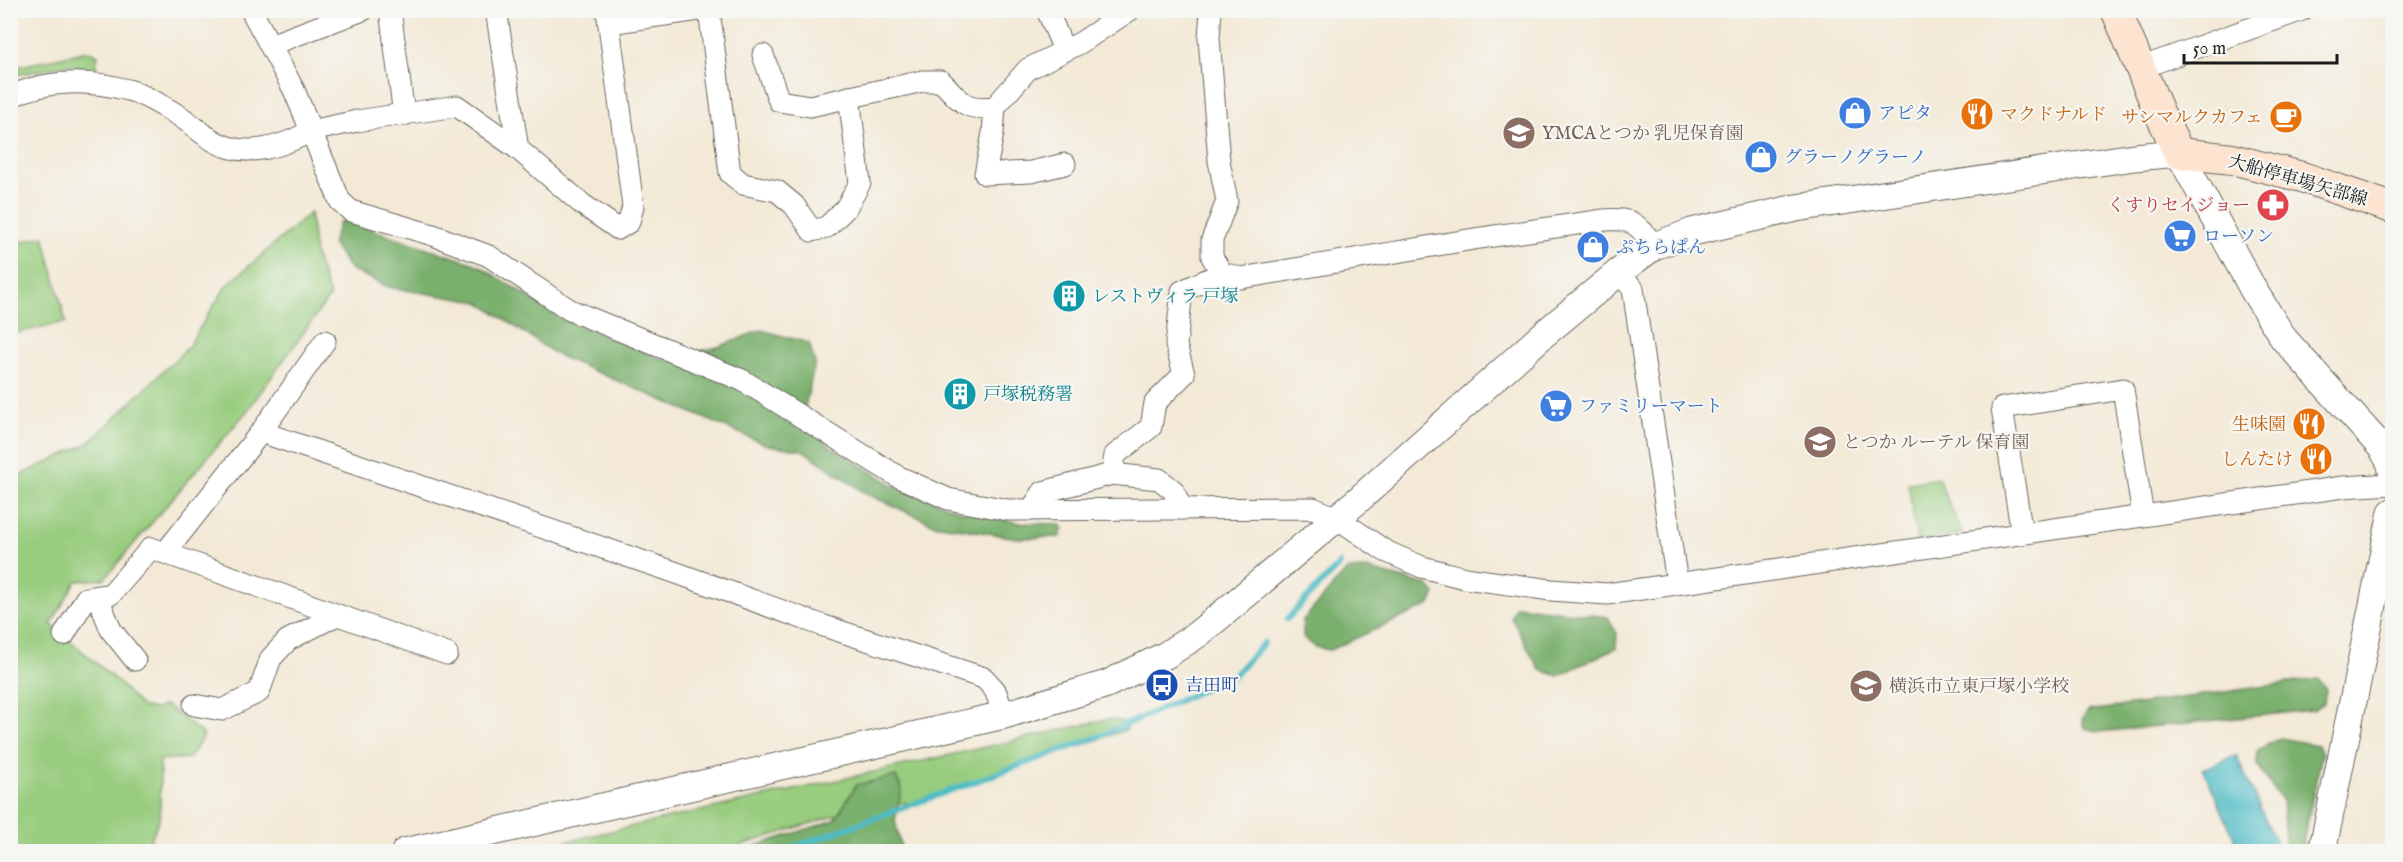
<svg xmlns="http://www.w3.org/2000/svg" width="2403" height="862" font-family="'IM FELL English','Noto Serif JP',serif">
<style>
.green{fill:#98cc7e;stroke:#5a744d;stroke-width:1.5}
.forest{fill:#7ab06d;stroke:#4b6644;stroke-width:1.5}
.water{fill:#4dbbc5;stroke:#346c70;stroke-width:1.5}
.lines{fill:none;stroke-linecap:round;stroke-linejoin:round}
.stream{stroke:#4dbbc5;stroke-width:6}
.minor-casing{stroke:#67645d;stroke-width:23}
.tertiary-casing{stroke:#67645d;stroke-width:29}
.secondary-casing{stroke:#67645d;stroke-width:32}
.minor{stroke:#fff;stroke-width:21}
.tertiary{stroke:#fff;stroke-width:27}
.secondary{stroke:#fde4d1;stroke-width:30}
.labels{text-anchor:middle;stroke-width:4.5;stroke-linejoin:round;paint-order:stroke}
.shop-label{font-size:18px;fill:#366cbe;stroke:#f6f6f2;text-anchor:start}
.food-label{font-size:18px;fill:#c56008;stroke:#f6f6f2;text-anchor:end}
.education-label{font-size:18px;fill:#785e54;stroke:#f6f6f2;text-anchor:start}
.street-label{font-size:18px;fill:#1c1c1c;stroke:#f6f6f2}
.health-label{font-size:18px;fill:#be3a42;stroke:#f6f6f2;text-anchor:end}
.culture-label{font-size:18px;fill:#0d838f;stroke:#f6f6f2;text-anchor:start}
.transit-label{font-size:18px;fill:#164399;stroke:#f6f6f2;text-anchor:start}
</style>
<rect width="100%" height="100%" fill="#f6f6f2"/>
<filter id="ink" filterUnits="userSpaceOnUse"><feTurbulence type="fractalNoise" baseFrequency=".0167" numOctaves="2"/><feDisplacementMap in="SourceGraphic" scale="12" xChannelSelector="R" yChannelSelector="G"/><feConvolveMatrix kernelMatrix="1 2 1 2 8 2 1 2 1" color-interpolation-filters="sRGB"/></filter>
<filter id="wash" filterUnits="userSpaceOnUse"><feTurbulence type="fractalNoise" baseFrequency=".008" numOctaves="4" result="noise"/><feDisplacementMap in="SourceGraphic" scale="24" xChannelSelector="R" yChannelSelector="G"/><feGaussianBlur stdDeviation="1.35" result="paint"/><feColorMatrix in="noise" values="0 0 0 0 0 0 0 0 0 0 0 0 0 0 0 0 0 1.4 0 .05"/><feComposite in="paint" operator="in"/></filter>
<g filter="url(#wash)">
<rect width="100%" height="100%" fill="#f3e9d6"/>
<g class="green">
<polygon points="88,51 98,55 95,71 68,65 11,76 11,68"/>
<polygon points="310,213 315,255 330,296 247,411 104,579 76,581 51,624 118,682 142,707 155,709 166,705 204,735 190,758 160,760 160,817 150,841 130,851 11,851 10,480 89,443 188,347 226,286"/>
<polygon points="44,236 66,322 11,334 11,244"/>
<polygon points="1938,478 1962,534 1917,541 1908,483"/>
<polygon points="1109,719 1130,723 1126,730 914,804 882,801 723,851 551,852 549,845"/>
</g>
<g class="forest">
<polygon points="340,221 352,223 478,265 563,319 664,360 718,347 761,330 809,343 815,363 801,424 827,444 896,487 961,511 1021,523 1060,524 1063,528 1060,537 1017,538 934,524 867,494 802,450 767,445 557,355 479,302 388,287 351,270 332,244"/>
<polygon points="1366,569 1427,585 1435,594 1430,605 1330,650 1315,647 1303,637 1303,620 1347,570"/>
<polygon points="1515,606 1608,617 1617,634 1616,648 1558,676 1540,670 1511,618"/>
<polygon points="2318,679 2326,690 2324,702 2314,710 2099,732 2084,728 2082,719 2088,711"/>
<polygon points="2280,738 2317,745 2322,754 2301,851 2286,851 2282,801 2257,765 2258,750"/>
<polygon points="895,776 902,788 895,821 902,851 740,851 835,820 856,785"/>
</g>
<polygon class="water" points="2236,755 2279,850 2277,851 2240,851 2203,769"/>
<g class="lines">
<g class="stream">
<polyline points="1287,619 1340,564"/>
<polyline points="781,852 1103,735 1233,676 1264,643"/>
</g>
</g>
</g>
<g filter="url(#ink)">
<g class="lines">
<defs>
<g id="minor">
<polyline points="251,10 294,90 311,131 357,121 457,106 518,149 582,204 618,229 629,222 633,206 607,10"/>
<polyline points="390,10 404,115"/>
<polyline points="496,10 518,149"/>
<polyline points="709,10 730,173 743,184 777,191 794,205 812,231 827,227 846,208 860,183 849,97"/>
<polyline points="1047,10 1064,50"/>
<path d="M 1211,10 L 1209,38 L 1219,161 L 1227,201 L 1212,240 L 1212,257 L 1222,273 L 1241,278 L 1474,239 L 1604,220 C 1633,218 1637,223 1654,246"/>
<polyline points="609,23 699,10"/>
<polyline points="270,45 363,10"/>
<path d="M 763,55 L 779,101 L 810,106 L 923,81 L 941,81 C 961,101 964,111 995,107"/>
<polyline points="2140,68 2302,10"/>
<path d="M 10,97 C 46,79 90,80 128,90 C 142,93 168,109 181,117 C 196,127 210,142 228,147 C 256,156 287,144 311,131 L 340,201 L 351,211 L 433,235 L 489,256 L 570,310 L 742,380 L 897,476 L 948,499 L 1008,510 L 1313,508 L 1337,518 L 1385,551 L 1422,567 L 1465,578 L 1551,590 L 1607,594 L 2343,487 L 2392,484"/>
<polyline points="1065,164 1031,172 985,174 993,133 995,107 1028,69 1080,43 1130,10"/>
<polyline points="1619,272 1633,289 1677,583"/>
<polyline points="261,432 674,572 824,626 984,678 995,690 1004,715"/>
<polyline points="1112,474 1115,455 1151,427 1155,403 1184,374 1176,345 1182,291 1222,273"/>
<polyline points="1031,510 1043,492 1112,474 1159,479 1173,490 1182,509"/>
<polyline points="2022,534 2002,408 2123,389 2143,516"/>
<polyline points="165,553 261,432 325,341"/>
<polyline points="98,597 111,630 135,660"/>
<polyline points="64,635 86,598 111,594 151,548 447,654"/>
<polyline points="194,705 222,710 259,692 271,658 288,640 337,615"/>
</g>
<g id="tertiary">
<polyline points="405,852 1004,715 1107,684 1166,655 1198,634 1238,601 1357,501 1544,334 1619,272 1654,246 1692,232 1796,208 2134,157 2179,153 2254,291 2284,339 2382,448 2391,464 2392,471"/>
<polyline points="2322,852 2392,512"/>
</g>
<polyline id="secondary" points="2116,10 2159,112 2179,153 2232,159 2302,177 2392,208"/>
</defs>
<use href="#minor" class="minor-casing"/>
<use href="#tertiary" class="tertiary-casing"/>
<use href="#secondary" class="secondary-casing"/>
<use href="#minor" class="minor"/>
<use href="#tertiary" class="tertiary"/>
<use href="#secondary" class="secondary"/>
</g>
</g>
<defs>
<symbol id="shop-disc" viewBox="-11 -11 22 22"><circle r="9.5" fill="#3f7fe0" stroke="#f6f6f2"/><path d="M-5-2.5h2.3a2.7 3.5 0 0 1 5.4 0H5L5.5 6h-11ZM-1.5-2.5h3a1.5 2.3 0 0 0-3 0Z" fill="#fff"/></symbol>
<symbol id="restaurant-disc" viewBox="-11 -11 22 22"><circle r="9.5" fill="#e8710a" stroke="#f6f6f2"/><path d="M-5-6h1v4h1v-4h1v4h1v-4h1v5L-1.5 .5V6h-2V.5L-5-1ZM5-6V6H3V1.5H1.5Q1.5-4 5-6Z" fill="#fff"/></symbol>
<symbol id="cafe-disc" viewBox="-11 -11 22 22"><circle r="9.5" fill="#e8710a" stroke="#f6f6f2"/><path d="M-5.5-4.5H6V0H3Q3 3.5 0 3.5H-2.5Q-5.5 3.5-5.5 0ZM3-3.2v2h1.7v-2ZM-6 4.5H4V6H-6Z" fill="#fff"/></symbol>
<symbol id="school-disc" viewBox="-11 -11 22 22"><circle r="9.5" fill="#8d6e63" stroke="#f6f6f2"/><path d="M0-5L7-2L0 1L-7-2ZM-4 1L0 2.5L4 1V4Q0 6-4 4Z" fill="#fff"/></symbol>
<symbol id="pharmacy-disc" viewBox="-11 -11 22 22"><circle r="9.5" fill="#e0444e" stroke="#f6f6f2"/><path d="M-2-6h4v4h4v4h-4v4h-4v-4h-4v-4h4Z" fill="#fff"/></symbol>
<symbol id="supermarket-disc" viewBox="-11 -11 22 22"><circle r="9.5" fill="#3f7fe0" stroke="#f6f6f2"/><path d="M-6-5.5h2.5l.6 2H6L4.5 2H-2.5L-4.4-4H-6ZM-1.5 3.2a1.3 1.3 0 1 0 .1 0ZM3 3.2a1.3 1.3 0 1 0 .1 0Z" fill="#fff"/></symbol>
<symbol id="building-disc" viewBox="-11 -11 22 22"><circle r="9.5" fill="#0f9aa8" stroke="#f6f6f2"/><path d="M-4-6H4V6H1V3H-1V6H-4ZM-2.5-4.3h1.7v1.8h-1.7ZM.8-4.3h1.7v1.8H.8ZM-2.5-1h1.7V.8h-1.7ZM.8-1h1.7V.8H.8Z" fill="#fff"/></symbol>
<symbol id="bus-disc" viewBox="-11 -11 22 22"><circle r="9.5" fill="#1a4fb4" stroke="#f6f6f2"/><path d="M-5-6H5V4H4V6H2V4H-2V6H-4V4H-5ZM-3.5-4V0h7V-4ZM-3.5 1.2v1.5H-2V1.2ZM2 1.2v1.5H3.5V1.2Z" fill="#fff"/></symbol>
</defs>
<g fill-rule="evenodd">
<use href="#shop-disc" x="1836" y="94" width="38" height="38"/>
<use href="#restaurant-disc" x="1958" y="95" width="38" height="38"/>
<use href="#cafe-disc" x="2267" y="98" width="38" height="38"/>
<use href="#school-disc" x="1500" y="114" width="38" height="38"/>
<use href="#shop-disc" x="1742" y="138" width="38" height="38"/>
<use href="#pharmacy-disc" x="2254" y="186" width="38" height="38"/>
<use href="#supermarket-disc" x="2161" y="217" width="38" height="38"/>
<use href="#shop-disc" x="1574" y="228" width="38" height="38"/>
<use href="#building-disc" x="1050" y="277" width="38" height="38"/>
<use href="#building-disc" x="941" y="375" width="38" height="38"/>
<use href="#supermarket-disc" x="1537" y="387" width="38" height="38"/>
<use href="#restaurant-disc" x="2290" y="405" width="38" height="38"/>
<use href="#school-disc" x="1801" y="423" width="38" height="38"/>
<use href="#restaurant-disc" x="2297" y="440" width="38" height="38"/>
<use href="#bus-disc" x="1143" y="666" width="38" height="38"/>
<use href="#school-disc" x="1847" y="667" width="38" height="38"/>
</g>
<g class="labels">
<g class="shop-label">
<text x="1878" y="119">アピタ</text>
<text x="1784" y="163">グラーノグラーノ</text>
<text x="2203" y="242">ローソン</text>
<text x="1616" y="253">ぷちらぱん</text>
<text x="1579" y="412">ファミリーマート</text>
</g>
<g class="food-label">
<text x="2000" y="120" text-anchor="start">マクドナルド</text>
<text x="2263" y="123">サンマルクカフェ</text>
<text x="2286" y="430">生味園</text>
<text x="2293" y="465">しんたけ</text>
</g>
<g class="education-label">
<text x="1542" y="139">YMCAとつか 乳児保育園</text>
<text x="1843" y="448">とつか ルーテル 保育園</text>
<text x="1889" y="692">横浜市立東戸塚小学校</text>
</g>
<g class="street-label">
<text transform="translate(2298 180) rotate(16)" y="6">大船停車場矢部線</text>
</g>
<g class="health-label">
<text x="2250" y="211">くすりセイジョー</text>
</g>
<g class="culture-label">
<text x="1092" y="302">レストヴィラ 戸塚</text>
<text x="983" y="400">戸塚税務署</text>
</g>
<g class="transit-label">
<text x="1185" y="691">吉田町</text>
</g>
</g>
<rect width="2403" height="862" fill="none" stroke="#f6f6f2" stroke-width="36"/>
<path d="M2184 54v9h153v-9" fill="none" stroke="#1c1c1c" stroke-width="3"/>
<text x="2193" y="54" font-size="18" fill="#1c1c1c" stroke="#f6f6f2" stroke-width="4.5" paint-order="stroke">50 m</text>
</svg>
